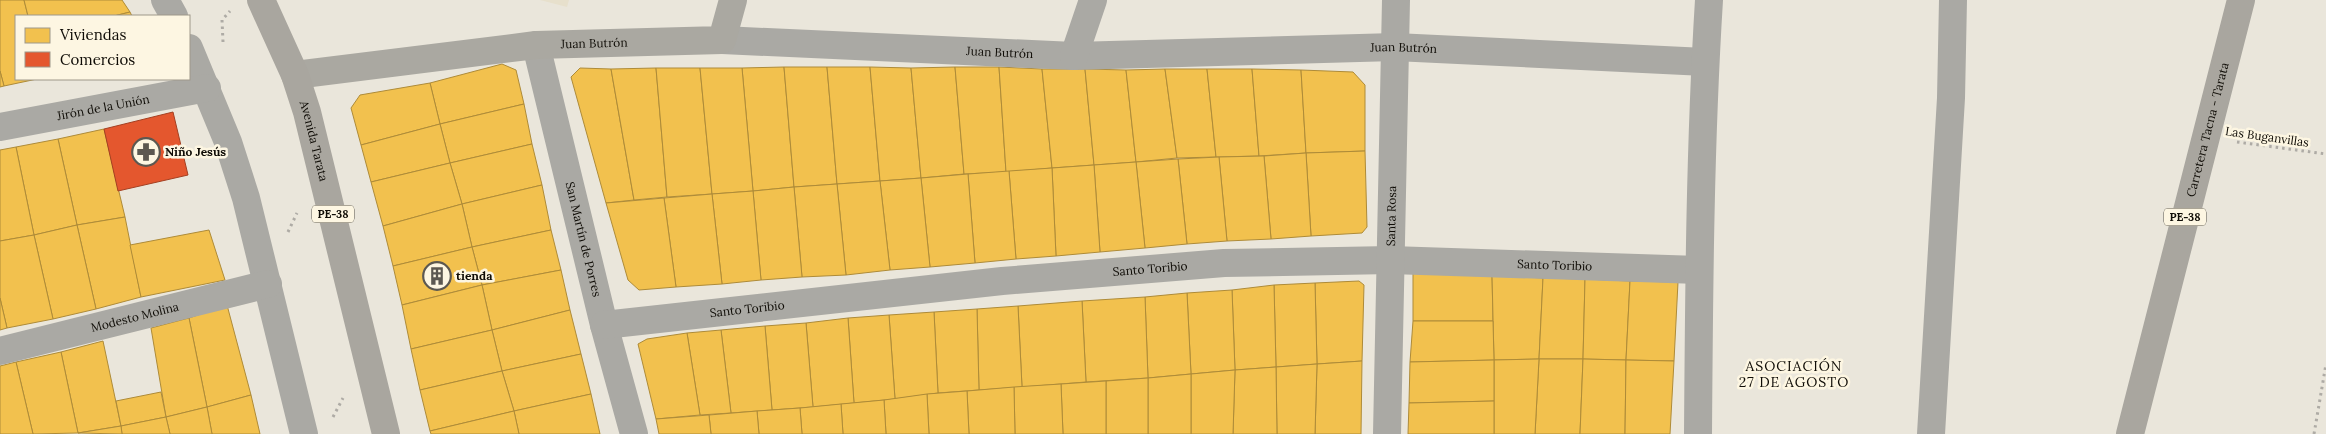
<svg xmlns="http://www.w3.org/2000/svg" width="2326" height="434" font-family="Lora,serif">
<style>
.built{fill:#e7e0cc}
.homes{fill:#f2c14e;stroke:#ae8b38}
.shops{fill:#e4572e;stroke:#a44022}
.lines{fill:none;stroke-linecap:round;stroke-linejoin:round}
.path{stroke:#aeaba5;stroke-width:3;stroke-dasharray:2.5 4;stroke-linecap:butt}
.street{stroke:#aaa9a4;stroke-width:28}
.secondary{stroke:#aaa8a1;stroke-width:28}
.highway{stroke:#a9a69f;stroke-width:28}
.labels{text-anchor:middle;stroke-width:5;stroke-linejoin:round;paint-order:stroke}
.shield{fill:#fdf6e2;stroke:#565248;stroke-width:1}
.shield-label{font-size:11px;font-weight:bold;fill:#0f0c06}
.street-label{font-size:12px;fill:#0f0c06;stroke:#fdf6e2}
.poi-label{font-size:12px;font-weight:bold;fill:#0f0c06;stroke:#fdf6e2;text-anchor:start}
.neighbourhood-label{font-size:14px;letter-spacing:1px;fill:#0f0c06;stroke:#fdf6e2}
</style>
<rect width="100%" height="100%" fill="#eae6db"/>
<polygon class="built" points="540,0 569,0 567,7"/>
<g class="homes">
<polygon points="0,0 24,0 28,16 16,16 16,79 37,79 4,86 0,71"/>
<polygon points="24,0 122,0 130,12 114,16 28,16"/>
<polygon points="130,12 132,16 114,16"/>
<polygon points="502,64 516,70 524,104 440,124 430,83"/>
<polygon points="784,67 794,187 753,191 742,68"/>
<polygon points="784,67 827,67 837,184 794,187"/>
<polygon points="827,67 870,67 880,181 837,184"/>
<polygon points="870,67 911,68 921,178 880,181"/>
<polygon points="955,67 964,174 921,178 911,68"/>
<polygon points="955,67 999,67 1006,172 964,174"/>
<polygon points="999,67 1042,69 1052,168 1006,172"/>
<polygon points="580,68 611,69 634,200 606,203 571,77"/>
<polygon points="656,68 667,197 634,200 611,69"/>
<polygon points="656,68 700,68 712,194 667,197"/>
<polygon points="700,68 742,68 753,191 712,194"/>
<polygon points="1042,69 1085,69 1094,165 1052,168"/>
<polygon points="1085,69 1126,70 1136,162 1094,165"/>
<polygon points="1165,69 1177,158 1136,162 1126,70"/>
<polygon points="1165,69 1207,69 1216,157 1177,158"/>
<polygon points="1207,69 1252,69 1259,156 1216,157"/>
<polygon points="1252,69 1301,70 1306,153 1259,156"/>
<polygon points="1301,70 1353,72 1365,85 1365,151 1306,153"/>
<polygon points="0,71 4,86 0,87"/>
<polygon points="430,83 440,124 361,145 351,108 360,95"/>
<polygon points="524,104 532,144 450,163 440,124"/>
<polygon points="440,124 450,163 371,182 361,145"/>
<polygon points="104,129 125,217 77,225 58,139"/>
<polygon points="58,139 77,225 34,235 16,147"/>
<polygon points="532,144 542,185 462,204 450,163"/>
<polygon points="16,147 34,235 0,241 0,150"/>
<polygon points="1365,151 1367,227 1362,233 1311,236 1306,153"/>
<polygon points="1306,153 1311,236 1271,239 1264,156"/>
<polygon points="1264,156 1271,239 1227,241 1219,157"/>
<polygon points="1219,157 1227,241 1187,244 1178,159"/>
<polygon points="1178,159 1187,244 1145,248 1136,162"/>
<polygon points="1136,162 1145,248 1100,252 1094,165"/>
<polygon points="450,163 462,204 383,226 371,182"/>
<polygon points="1094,165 1100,252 1056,256 1052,168"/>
<polygon points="1052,168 1056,256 1016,259 1009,171"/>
<polygon points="1009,171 1016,259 975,263 968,174"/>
<polygon points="968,174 975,263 930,267 921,178"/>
<polygon points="921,178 930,267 890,270 880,181"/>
<polygon points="880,181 890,270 846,275 837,184"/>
<polygon points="837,184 846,275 802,277 794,187"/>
<polygon points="542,185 551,230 472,247 462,204"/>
<polygon points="794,187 802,277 761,280 753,191"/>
<polygon points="753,191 761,280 722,284 712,194"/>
<polygon points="712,194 722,284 676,287 664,198"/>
<polygon points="664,198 676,287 639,290 628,280 606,203"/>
<polygon points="462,204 472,247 393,266 383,226"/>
<polygon points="125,217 141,297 96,309 77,225"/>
<polygon points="77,225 96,309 53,319 34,235"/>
<polygon points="209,230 225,280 141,297 130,245"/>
<polygon points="551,230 561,270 482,285 472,247"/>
<polygon points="34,235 53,319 7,328 0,298 0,241"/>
<polygon points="472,247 482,285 402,305 393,266"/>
<polygon points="561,270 570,310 492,330 482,285"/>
<polygon points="1413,273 1492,275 1493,321 1413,321"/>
<polygon points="1492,275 1543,278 1539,359 1494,360"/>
<polygon points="1543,278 1585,279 1583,359 1539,359"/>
<polygon points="1585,279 1630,281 1626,360 1583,359"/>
<polygon points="1359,281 1364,285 1362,361 1317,364 1315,283"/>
<polygon points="1630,281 1678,282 1674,361 1626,360"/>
<polygon points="1315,283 1317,364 1276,367 1274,285"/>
<polygon points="482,285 492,330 411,349 402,305"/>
<polygon points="1274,285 1276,367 1235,370 1232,290"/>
<polygon points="1232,290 1235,370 1191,374 1187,293"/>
<polygon points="1187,293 1191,374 1148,378 1145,297"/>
<polygon points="1145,297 1148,378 1086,382 1082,301"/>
<polygon points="0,298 7,328 0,330"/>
<polygon points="1082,301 1086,382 1022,387 1018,306"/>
<polygon points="227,305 251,395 207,407 189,318"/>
<polygon points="1018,306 1022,387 979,390 977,309"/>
<polygon points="977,309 979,390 938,393 934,312"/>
<polygon points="570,310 581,354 502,371 492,330"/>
<polygon points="934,312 938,393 895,399 889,315"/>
<polygon points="889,315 895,399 854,403 848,318"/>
<polygon points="189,318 207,407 166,417 151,328"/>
<polygon points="848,318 854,403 813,407 806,323"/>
<polygon points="1413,321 1493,321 1494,360 1410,362"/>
<polygon points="806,323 813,407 772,410 765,326"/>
<polygon points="765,326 772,410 731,413 721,330"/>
<polygon points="492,330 502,371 420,390 411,349"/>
<polygon points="721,330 731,413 700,415 687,333"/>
<polygon points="687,333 700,415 656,419 638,344 647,339"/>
<polygon points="103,341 121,426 78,433 61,352"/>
<polygon points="61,352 78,433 33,434 16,362"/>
<polygon points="581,354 591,394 514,411 502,371"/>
<polygon points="1539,359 1583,359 1580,434 1535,434"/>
<polygon points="1539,359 1535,434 1494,434 1494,360"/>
<polygon points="1583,359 1626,360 1625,434 1580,434"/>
<polygon points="1494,360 1494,401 1409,403 1410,362"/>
<polygon points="1626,360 1674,361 1670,434 1625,434"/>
<polygon points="1362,361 1361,434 1315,434 1317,364"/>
<polygon points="16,362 33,434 0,434 0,366"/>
<polygon points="1317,364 1315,434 1277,434 1276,367"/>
<polygon points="1276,367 1277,434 1233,434 1235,370"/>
<polygon points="1235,370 1233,434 1191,434 1191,374"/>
<polygon points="502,371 514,411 430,431 420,390"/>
<polygon points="1191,374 1191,434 1148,434 1148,378"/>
<polygon points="1148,378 1148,434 1106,434 1106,381"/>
<polygon points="1106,381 1106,434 1063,434 1061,384"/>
<polygon points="1061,384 1063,434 1015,434 1014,387"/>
<polygon points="1014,387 1015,434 969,434 967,391"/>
<polygon points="967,391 969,434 929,434 927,394"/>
<polygon points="161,392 166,417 121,426 116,401"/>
<polygon points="591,394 600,434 519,434 514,411"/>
<polygon points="927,394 929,434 886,434 884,400"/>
<polygon points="251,395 260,434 212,434 207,407"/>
<polygon points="884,400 886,434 843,434 841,404"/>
<polygon points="1494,401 1494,434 1408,434 1409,403"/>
<polygon points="841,404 843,434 802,434 800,408"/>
<polygon points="207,407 212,434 170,434 166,417"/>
<polygon points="800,408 802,434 759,434 757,411"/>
<polygon points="514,411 519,434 431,434 430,431"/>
<polygon points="757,411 759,434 711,434 709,415"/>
<polygon points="709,415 711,434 659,434 656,419"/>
<polygon points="166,417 170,434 122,434 121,426"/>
<polygon points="121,426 122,434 78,433"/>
</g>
<polygon class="shops" points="173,112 188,175 118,191 104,129"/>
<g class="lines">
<g class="path">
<polyline points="223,42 222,20 230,11"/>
<polyline points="2237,142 2326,154"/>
<polyline points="288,232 297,213"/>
<polyline points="333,417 343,398"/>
<polyline points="2314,434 2326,364"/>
</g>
<g class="street">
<polyline points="165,0 174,16"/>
<path id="s1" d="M 722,40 L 1074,56 L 1395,47 L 1705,62"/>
<path id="s2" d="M 536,45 L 604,325 L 634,434"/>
<polyline points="189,48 228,142 246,198 304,434"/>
<polyline points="1074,56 1093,0"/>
<path id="s3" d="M 0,127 L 207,88"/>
<path id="s4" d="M 604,325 L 1002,281 L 1224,263 L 1391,260 L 1699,270"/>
<path id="s5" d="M 0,351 L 268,284"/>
<path id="s6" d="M 1387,434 L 1396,0"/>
<path d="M 1698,434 C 1699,289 1700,144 1709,0"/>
<polyline points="1931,434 1951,98 1953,0"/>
</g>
<path class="secondary" id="s7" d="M 295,75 L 536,45 L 722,40 L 733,0"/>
<g class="highway">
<path id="s8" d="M 261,0 L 295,75 L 307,112 L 386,434"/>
<path id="s9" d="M 2130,434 L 2241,0"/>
</g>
</g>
<defs>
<symbol id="pharmacy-ring" viewBox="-11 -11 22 22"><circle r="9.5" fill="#fdf6e2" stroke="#5c5851" stroke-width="1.5"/><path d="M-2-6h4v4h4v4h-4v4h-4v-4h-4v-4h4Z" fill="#5c5851"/></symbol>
<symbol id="building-ring" viewBox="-11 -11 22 22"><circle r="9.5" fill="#fdf6e2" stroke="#5c5851" stroke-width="1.5"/><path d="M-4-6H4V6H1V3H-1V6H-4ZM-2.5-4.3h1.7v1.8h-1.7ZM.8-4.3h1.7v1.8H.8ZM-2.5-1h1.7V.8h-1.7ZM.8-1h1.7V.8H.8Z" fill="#5c5851"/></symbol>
</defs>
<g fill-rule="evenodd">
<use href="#pharmacy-ring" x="130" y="136" width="32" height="32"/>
<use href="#building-ring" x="421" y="260" width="32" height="32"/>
</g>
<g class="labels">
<g class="shield">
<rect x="312" y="205.5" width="42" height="17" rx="4"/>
<rect x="2164" y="208.5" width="42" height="17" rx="4"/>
</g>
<g class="shield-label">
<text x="333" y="218">PE-38</text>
<text x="2185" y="221">PE-38</text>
</g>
<g class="street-label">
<text dy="4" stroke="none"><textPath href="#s7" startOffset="301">Juan Butrón</textPath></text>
<text dy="4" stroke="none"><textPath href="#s1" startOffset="682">Juan Butrón</textPath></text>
<text dy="4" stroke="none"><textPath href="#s1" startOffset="278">Juan Butrón</textPath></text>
<text dy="4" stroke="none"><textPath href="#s3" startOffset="105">Jirón de la Unión</textPath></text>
<text dy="4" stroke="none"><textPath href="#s9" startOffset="314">Carretera Tacna - Tarata</textPath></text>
<text transform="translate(2267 137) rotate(8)" y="4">Las Buganvillas</text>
<text dy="4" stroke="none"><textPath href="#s8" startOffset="151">Avenida Tarata</textPath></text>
<text dy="4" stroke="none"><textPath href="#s6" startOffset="218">Santa Rosa</textPath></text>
<text dy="4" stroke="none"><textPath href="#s2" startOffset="200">San Martín de Porres</textPath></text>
<text dy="4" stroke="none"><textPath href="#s4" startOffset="954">Santo Toribio</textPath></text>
<text dy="4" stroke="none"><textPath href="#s4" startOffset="549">Santo Toribio</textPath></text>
<text dy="4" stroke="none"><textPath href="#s4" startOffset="144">Santo Toribio</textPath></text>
<text dy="4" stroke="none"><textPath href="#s5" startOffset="139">Modesto Molina</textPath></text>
</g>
<g class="poi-label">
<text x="165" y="156">Niño Jesús</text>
<text x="456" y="280">tienda</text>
</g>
<g class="neighbourhood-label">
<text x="1794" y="371">ASOCIACIÓN<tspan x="1794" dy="16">27 DE AGOSTO</tspan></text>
</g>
</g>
<rect x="15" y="15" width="175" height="65" fill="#fdf6e2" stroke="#9e988a"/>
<rect x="25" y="28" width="25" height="15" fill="#f2c14e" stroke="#9e988a"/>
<text x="60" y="40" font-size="15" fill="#0f0c06">Viviendas</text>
<rect x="25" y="52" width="25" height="15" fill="#e4572e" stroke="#9e988a"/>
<text x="60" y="65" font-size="15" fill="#0f0c06">Comercios</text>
</svg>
